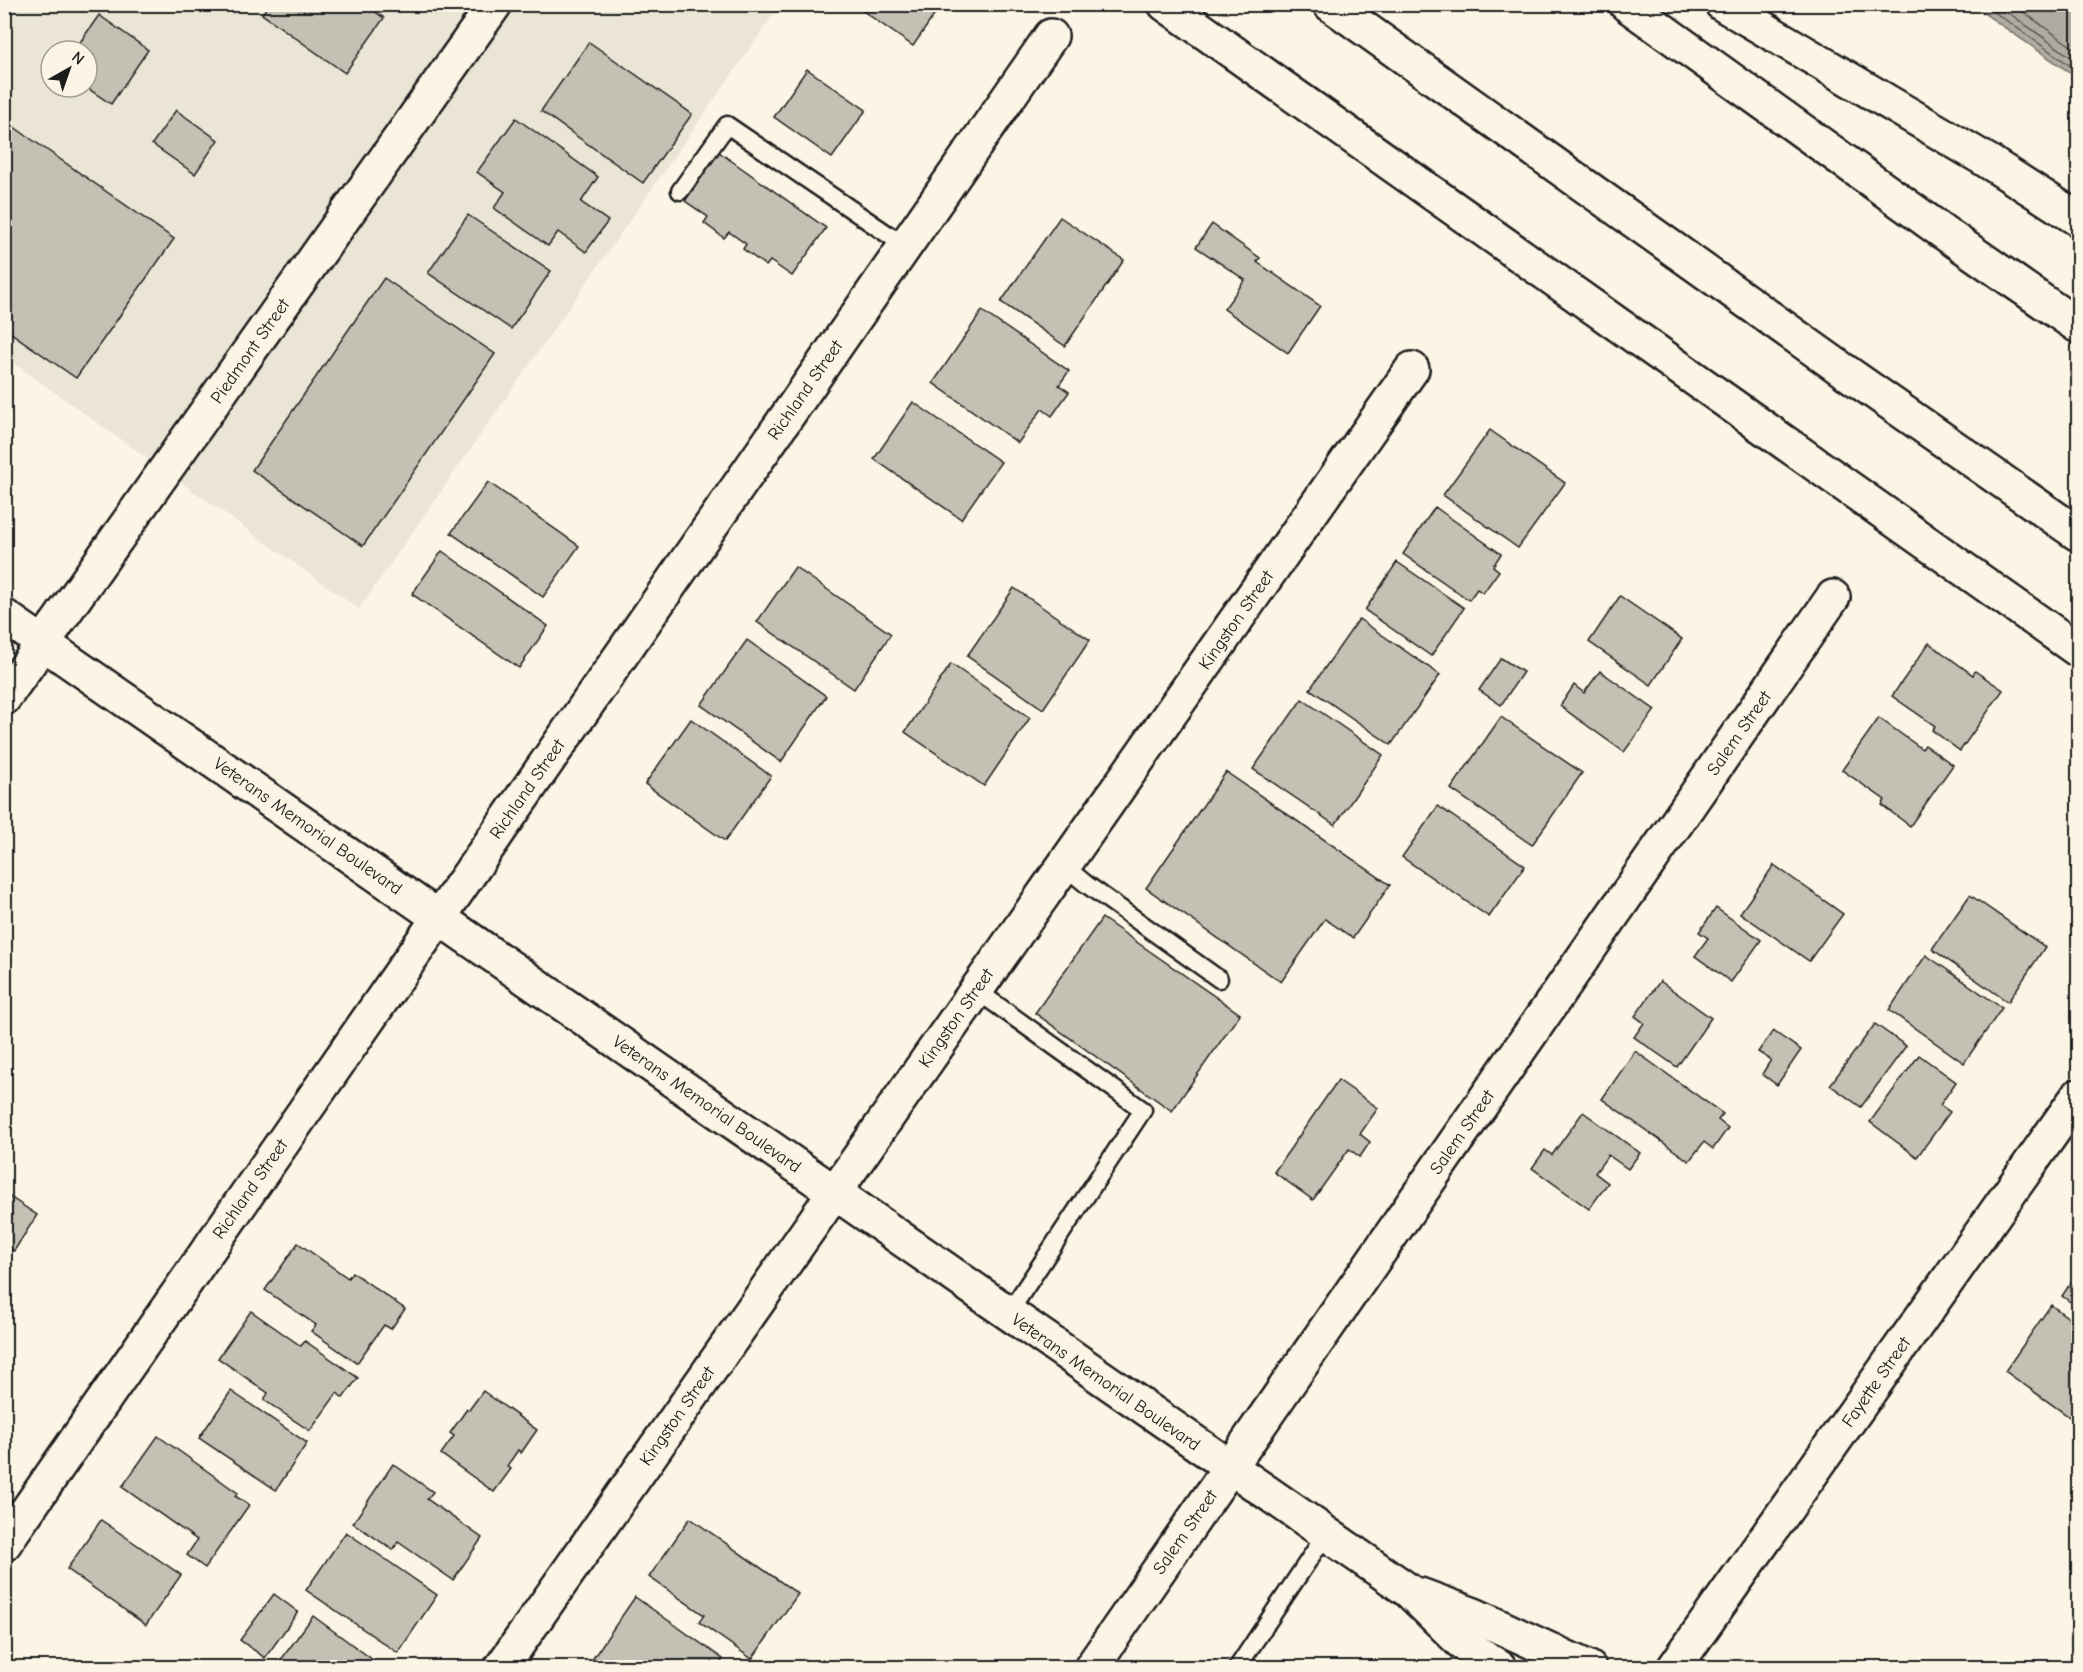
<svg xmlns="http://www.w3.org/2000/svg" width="2083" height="1672" font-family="'Comic Neue',sans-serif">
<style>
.built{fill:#ebe5d6;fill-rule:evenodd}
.water{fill:#b0aba1;stroke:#75726c;stroke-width:1.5}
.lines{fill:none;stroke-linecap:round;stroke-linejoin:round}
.shore{stroke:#575551;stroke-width:1.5}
.building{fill:#c4c0b3;stroke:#1c1c1c;stroke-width:1.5}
.service-casing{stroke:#1c1c1c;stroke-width:21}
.minor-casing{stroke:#1c1c1c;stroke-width:38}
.tertiary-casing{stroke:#1c1c1c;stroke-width:38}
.motorway-casing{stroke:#1c1c1c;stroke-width:38}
.service{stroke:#fcf5e5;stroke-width:16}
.minor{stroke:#fcf5e5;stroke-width:33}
.tertiary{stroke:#fcf5e5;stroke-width:33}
.motorway{stroke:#fcf5e5;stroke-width:33}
.labels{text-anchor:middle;stroke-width:4.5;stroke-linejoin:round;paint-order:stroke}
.street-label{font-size:18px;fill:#1c1c1c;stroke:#fcf5e5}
</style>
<rect width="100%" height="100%" fill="#fcf5e5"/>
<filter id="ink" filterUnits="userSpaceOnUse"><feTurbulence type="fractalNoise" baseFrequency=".0167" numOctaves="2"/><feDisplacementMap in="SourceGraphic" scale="12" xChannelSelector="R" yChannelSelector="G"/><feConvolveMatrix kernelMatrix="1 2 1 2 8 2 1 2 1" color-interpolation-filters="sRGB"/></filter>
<g filter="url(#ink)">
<path class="built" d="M 5,5 L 780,5 L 359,609 L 5,357 ZM 51,51 L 87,51 L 87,87 L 51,87 Z"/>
<polygon class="water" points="1972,5 2078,5 2078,78"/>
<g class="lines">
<g class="shore">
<polyline points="1983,4 2078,71"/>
<polyline points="1996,4 2078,62"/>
<polyline points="2012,4 2078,51"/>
</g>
</g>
<g class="building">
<polygon points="269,4 364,4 384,18 345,73 262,14"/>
<polygon points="853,4 942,4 913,46"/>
<polygon points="99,15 148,50 111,104 86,87 87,51 74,51"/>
<polygon points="589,42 692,114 643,183 541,111"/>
<polygon points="807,69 866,110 832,158 774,117"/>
<polygon points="176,110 218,140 195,174 152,144"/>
<polygon points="516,118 598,177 581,202 608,221 586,252 558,232 548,246 494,208 505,192 477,172"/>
<polygon points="4,120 174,239 76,378 4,328"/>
<polygon points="719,152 826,228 792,276 770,261 766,266 743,249 746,244 729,232 724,238 704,223 708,217 685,201"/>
<polygon points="468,215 551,271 511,329 428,273"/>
<polygon points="1060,217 1124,260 1065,346 1001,302"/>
<polygon points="1212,224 1260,258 1257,262 1320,306 1288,353 1224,309 1245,280 1196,247"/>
<polygon points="384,278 495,354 363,546 252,470"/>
<polygon points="982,311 1069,371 1059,385 1069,392 1052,416 1042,409 1018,443 933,383"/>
<polygon points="913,402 1001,462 961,519 874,459"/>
<polygon points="1490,430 1565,483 1518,548 1443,495"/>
<polygon points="488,482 579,546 543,597 451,533"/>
<polygon points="1435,507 1501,554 1493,566 1499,571 1483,593 1477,589 1469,600 1403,554"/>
<polygon points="442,551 548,626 519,668 412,594"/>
<polygon points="1397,562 1464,608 1431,656 1365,610"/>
<polygon points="795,567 891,634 854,689 757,622"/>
<polygon points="1014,588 1090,640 1043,709 967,656"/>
<polygon points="1620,596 1682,639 1651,685 1589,642"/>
<polygon points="1359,619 1440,675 1391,745 1310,689"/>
<polygon points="747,640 826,696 781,762 701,705"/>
<polygon points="1929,643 1973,675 1975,671 2003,690 1960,751 1932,730 1935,726 1892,696"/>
<polygon points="1501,658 1523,672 1501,705 1479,690"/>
<polygon points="951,664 1030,718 984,786 905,732"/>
<polygon points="1600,671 1655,710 1624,752 1560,706 1574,685 1584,693"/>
<polygon points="1302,699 1383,755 1335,825 1253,769"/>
<polygon points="1501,717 1582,773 1532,845 1451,789"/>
<polygon points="1879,718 1922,749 1925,745 1953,765 1910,826 1882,805 1885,800 1842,770"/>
<polygon points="691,719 771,776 725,841 645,784"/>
<polygon points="1226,772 1390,885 1353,938 1325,919 1281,982 1146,888"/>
<polygon points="1438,806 1525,866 1489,917 1402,857"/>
<polygon points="1774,865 1843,914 1809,961 1740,913"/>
<polygon points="1970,895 2045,947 2008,1002 1932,949"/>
<polygon points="1716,908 1761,940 1731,982 1695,956 1708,938 1699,932"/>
<polygon points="1102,918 1240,1014 1172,1111 1035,1013"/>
<polygon points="1926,955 2002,1008 1964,1063 1889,1010"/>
<polygon points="1660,981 1711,1018 1677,1067 1634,1037 1644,1023 1635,1016"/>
<polygon points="1875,1024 1906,1046 1861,1107 1830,1085"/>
<polygon points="1773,1031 1801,1050 1777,1085 1762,1074 1771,1060 1758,1052"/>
<polygon points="1635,1051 1723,1114 1718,1120 1728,1128 1713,1149 1704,1142 1689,1161 1602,1099"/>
<polygon points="1919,1055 1956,1082 1940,1105 1950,1112 1917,1157 1870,1122"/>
<polygon points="1338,1080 1378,1108 1360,1134 1370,1142 1360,1157 1349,1149 1313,1200 1274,1172"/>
<polygon points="1583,1112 1640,1153 1628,1169 1608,1155 1595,1173 1608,1183 1589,1209 1532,1168 1545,1150 1552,1155"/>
<polygon points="4,1193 37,1215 14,1251 4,1245"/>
<polygon points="298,1243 348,1278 352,1272 405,1309 391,1329 384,1325 357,1363 311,1331 316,1325 265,1290"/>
<polygon points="2078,1272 2078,1307 2062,1296"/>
<polygon points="2051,1305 2078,1325 2078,1423 2005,1371"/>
<polygon points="251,1311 301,1346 305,1341 358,1378 343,1398 337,1393 310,1431 264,1400 268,1393 218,1358"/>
<polygon points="231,1391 307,1443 276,1490 199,1438"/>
<polygon points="483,1391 537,1430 521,1453 518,1450 507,1466 511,1469 494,1492 441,1454 454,1436 450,1433 467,1409 469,1410"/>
<polygon points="158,1436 238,1493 235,1496 249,1505 205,1568 187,1555 197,1540 122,1487"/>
<polygon points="393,1464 433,1492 427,1499 482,1538 453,1580 398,1542 393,1550 353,1523"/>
<polygon points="690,1518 798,1594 752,1659 699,1622 704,1615 649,1577"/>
<polygon points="101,1520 181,1575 146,1625 67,1569"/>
<polygon points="346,1532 437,1595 398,1653 306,1590"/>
<polygon points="274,1594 298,1612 265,1658 240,1640"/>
<polygon points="635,1597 723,1659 718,1668 599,1668 591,1661"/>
<polygon points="313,1616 384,1668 275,1668"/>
</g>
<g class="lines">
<defs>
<g id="service">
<polyline points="680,191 727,125 905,246"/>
<polyline points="1063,865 1086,884 1219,979"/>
<polyline points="976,990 1143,1110 1008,1314"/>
<polyline points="1237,1668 1326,1534"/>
</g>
<g id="minor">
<polyline points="4,698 495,4"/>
<polyline points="4,1544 1051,36"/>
<polyline points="501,1668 1412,369"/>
<polyline points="1091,1668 1833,597"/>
<polyline points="1674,1668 2078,1096"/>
</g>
<g id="tertiary">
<polyline points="4,616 1409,1591 1460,1641 1500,1668"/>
<polyline points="1420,1595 1474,1615 1589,1668"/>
</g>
<g id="motorway">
<polyline points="1165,4 2078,650"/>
<polyline points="1330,4 1843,370 2078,534"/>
<polyline points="1626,4 1943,232 2078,326"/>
<polyline points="1722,4 1986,160 2078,219"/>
</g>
</defs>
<use href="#service" class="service-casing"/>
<use href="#minor" class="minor-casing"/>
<use href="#tertiary" class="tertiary-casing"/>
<use href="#motorway" class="motorway-casing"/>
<use href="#service" class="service"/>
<use href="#minor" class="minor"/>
<use href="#tertiary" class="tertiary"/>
<use href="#motorway" class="motorway"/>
</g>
</g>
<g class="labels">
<g class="street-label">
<text transform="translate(250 351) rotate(-55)" y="6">Piedmont Street</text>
<text transform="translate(805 390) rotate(-55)" y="6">Richland Street</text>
<text transform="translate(1236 620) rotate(-55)" y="6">Kingston Street</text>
<text transform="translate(1739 733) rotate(-55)" y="6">Salem Street</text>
<text transform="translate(527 789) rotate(-55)" y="6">Richland Street</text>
<text transform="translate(308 826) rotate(35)" y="6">Veterans Memorial Boulevard</text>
<text transform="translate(956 1018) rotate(-55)" y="6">Kingston Street</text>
<text transform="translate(707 1104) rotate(35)" y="6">Veterans Memorial Boulevard</text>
<text transform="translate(1462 1132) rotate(-55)" y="6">Salem Street</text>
<text transform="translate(250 1189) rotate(-55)" y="6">Richland Street</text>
<text transform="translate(1106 1382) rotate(35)" y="6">Veterans Memorial Boulevard</text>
<text transform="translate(1876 1382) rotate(-55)" y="6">Fayette Street</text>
<text transform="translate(677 1416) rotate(-55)" y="6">Kingston Street</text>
<text transform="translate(1185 1532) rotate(-55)" y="6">Salem Street</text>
</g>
</g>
<rect width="2083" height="1672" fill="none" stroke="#fcf5e5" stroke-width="24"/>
<rect x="12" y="12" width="2059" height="1648" fill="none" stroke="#1c1c1c" stroke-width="2" filter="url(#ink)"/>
<g transform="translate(69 69) rotate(40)"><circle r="28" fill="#fcf5e5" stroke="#a29e95" stroke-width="1.5"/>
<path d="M0-4.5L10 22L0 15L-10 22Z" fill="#1c1c1c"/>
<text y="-9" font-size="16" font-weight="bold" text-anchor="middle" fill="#1c1c1c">N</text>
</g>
</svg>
